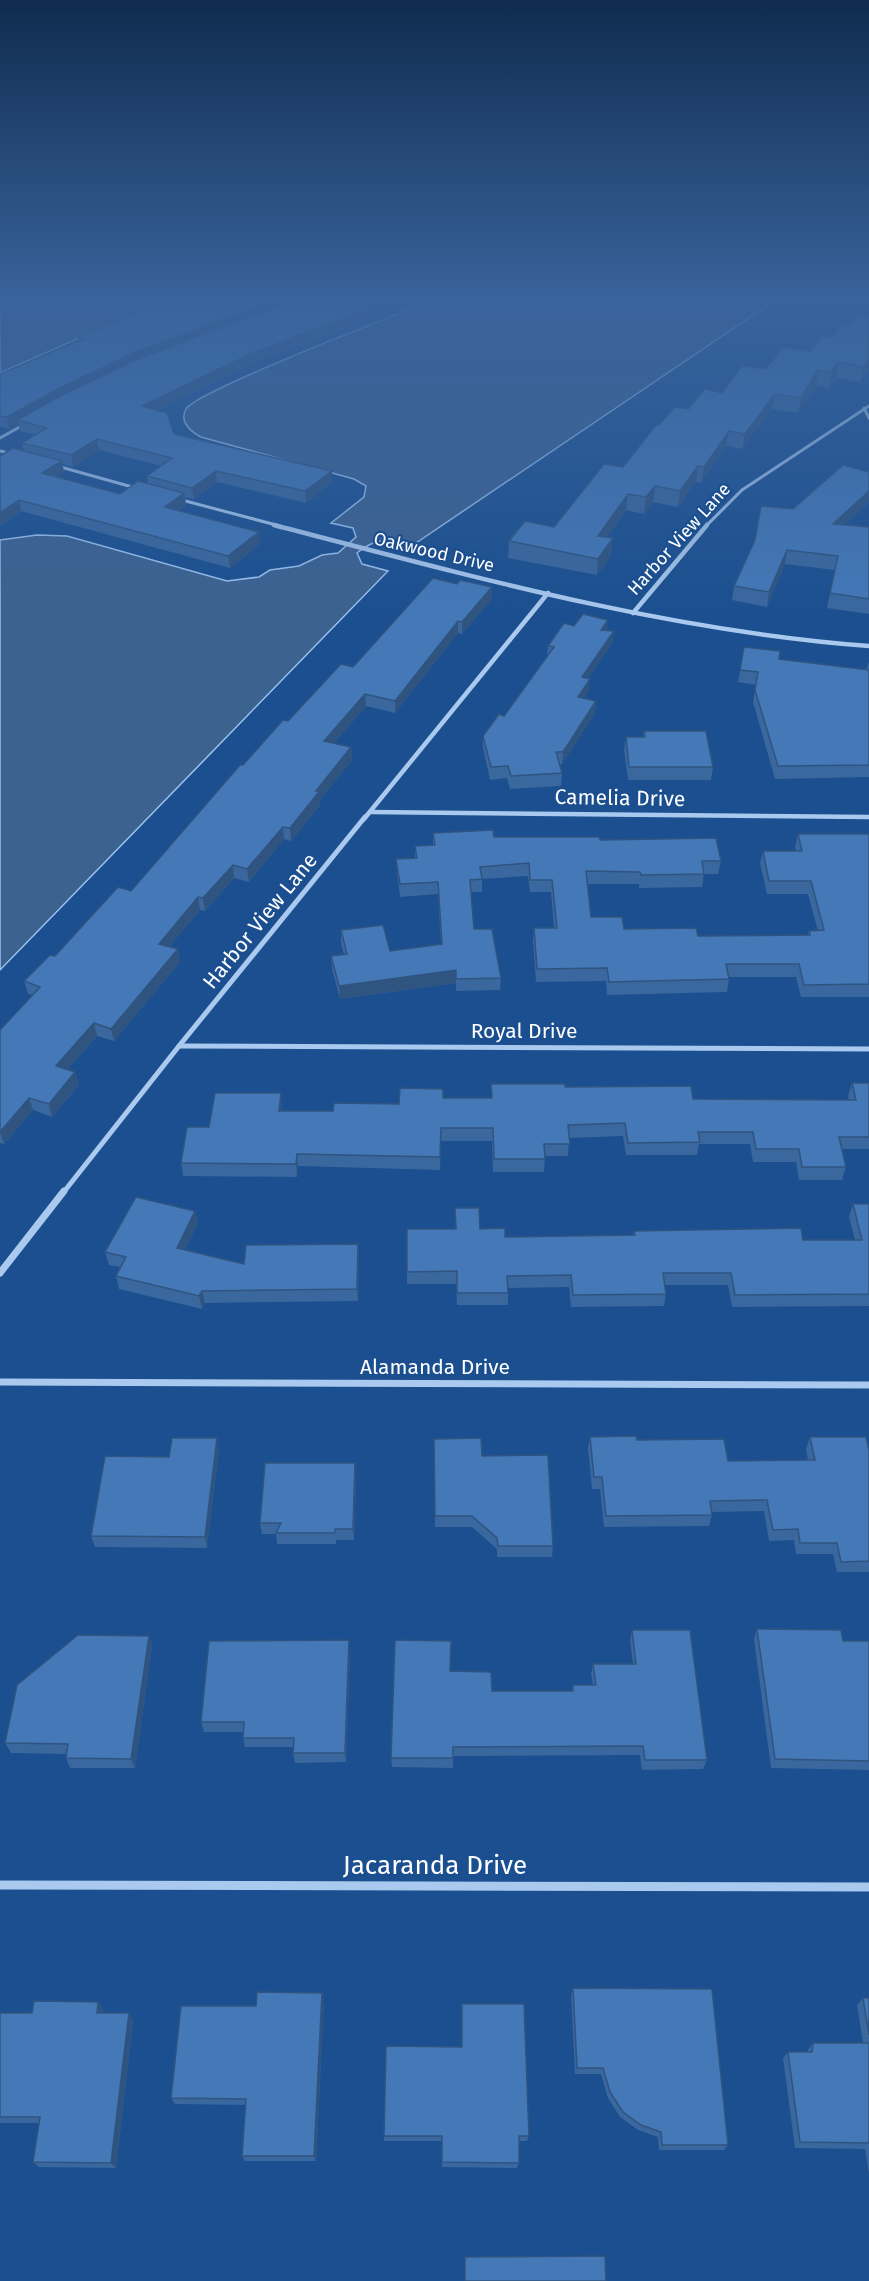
<svg xmlns="http://www.w3.org/2000/svg" width="869" height="2281" font-family="'Fira Sans',sans-serif">
<style>
.water{fill:#3c6290;stroke:#9cc4f0;stroke-width:1.5}
.lines{fill:none;stroke-linecap:round;stroke-linejoin:round}
.minor-far4{stroke:#a9c9ee;stroke-width:3}
.minor-far3{stroke:#a9c9ee;stroke-width:4.5}
.minor-far2{stroke:#a9c9ee;stroke-width:5}
.minor-far1{stroke:#a9c9ee;stroke-width:7}
.minor{stroke:#a9c9ee;stroke-width:9}
.wall{fill:#3a679d;fill-rule:evenodd}
.shaded-wall{fill:#305480}
.building{fill:#4478b7;stroke:#305480;stroke-width:1.5}
.labels{text-anchor:middle;stroke-width:4.5;stroke-linejoin:round;paint-order:stroke}
.far-street-label{font-size:18px;fill:#fff;stroke:#1b4f8f}
.street-label{font-size:21px;fill:#fff;stroke:#1b4f8f}
.near-street-label{font-size:26px;fill:#fff;stroke:#1b4f8f}
</style>
<rect width="100%" height="100%" fill="#1b4f8f"/>
<g class="water">
<polygon points="0,297 189,297 79,338 0,373"/>
<path d="M 442,297 L 780,297 L 413,545 C 388,540 377,536 357,553 L 362,564 L 388,571 L 0,970 L 0,540 L 37,535 L 67,536 L 227,581 L 259,577 L 270,570 L 299,566 L 322,555 L 338,553 L 356,537 L 353,528 L 331,523 L 364,497 L 366,486 L 354,479 L 201,437 C 190,431 179,422 186,409 C 196,391 408,310 442,297 Z"/>
</g>
<g class="lines">
<g class="minor-far4">
<polyline points="864,408 869,418"/>
<polyline points="0,438 25,424"/>
<polyline points="0,451 12,454"/>
<polyline points="57,466 136,488"/>
<polyline points="178,499 280,526"/>
<polyline points="706,526 742,490 869,406"/>
</g>
<g class="minor-far3">
<path d="M 274,525 C 470,576 667,631 869,646"/>
<polyline points="633,613 707,525"/>
<polyline points="370,812 869,817"/>
<polyline points="364,819 548,593"/>
</g>
<g class="minor-far2">
<polyline points="179,1046 869,1049"/>
<polyline points="63,1193 179,1046 365,817"/>
</g>
<g class="minor-far1">
<polyline points="0,1273 64,1191"/>
<polyline points="0,1382 869,1385"/>
</g>
<polyline class="minor" points="0,1885 869,1887"/>
</g>
<g class="wall">
<path d="M 183,297 L 413,297 L 404,300 L 404,305 L 250,364 L 157,410 L 174,434 L 333,482 L 306,503 L 217,482 L 194,499 L 185,497 L 186,505 L 178,511 L 260,544 L 230,568 L 21,511 L 0,526 L 0,456 L 24,451 L 22,443 L 35,435 L 20,431 L 18,424 L 9,429 L 0,426 L 0,374 L 79,342 L 78,337 ZM 99,450 L 161,466 L 147,476 L 148,484 L 120,494 L 56,477 L 64,472 L 62,464 L 73,467 Z"/>
<polygon points="821,336 869,369 860,382 836,378 829,388 816,385 798,413 772,409 742,449 726,446 701,483 696,482 678,507 653,502 644,514 626,510 607,537 611,555 597,575 508,558 509,541 554,527 623,467 659,425 766,369 810,352"/>
<polygon points="869,502 844,525 869,527 869,614 827,608 835,570 785,564 767,607 732,600 734,586 793,509"/>
<polygon points="492,599 462,634 458,633 395,713 366,706 334,743 351,747 352,760 320,800 320,805 291,841 284,839 249,882 234,878 205,911 200,910 169,947 178,949 180,962 114,1041 97,1036 68,1069 75,1072 79,1085 52,1117 33,1110 4,1144 0,1143 0,1030 32,995 28,994 24,981 55,956 131,891 243,765 288,721 353,667"/>
<polygon points="574,626 614,631 612,643 588,678 589,691 584,698 596,701 595,713 562,764 559,765 562,773 561,786 510,789 507,778 490,780 483,748 483,736 504,716 547,656 548,646"/>
<polygon points="744,647 779,659 866,670 869,662 869,777 775,779 753,702 756,685 738,682"/>
<polygon points="644,731 713,767 711,780 628,780 624,750 626,737 643,737"/>
<polygon points="433,833 494,837 600,840 721,861 718,874 704,874 702,887 639,888 639,884 588,884 591,917 624,929 698,936 808,935 809,931 818,931 808,894 767,894 760,863 763,851 796,851 795,847 798,834 869,834 869,997 801,997 796,977 729,977 729,979 727,992 607,995 606,981 536,982 533,941 534,928 554,928 551,892 530,892 528,876 482,879 482,892 471,892 474,929 501,978 500,990 456,991 456,983 340,999 332,969 331,956 344,955 341,943 341,930 390,951 441,944 438,894 400,897 397,872 396,859 415,858 415,846 433,845"/>
<polygon points="852,1083 869,1083 869,1149 842,1149 846,1167 842,1180 799,1180 796,1162 753,1162 750,1144 699,1144 697,1155 626,1155 623,1136 569,1138 568,1156 545,1156 544,1172 493,1172 492,1141 441,1141 440,1170 298,1166 297,1177 183,1176 181,1163 209,1127 282,1106 281,1111 333,1111 399,1104 443,1098 491,1098 491,1084 565,1087 693,1099 849,1100 848,1096"/>
<polygon points="853,1204 869,1204 869,1306 732,1307 728,1285 665,1285 666,1294 664,1306 571,1307 569,1287 508,1288 508,1305 457,1305 456,1284 407,1284 407,1229 455,1229 455,1208 480,1229 505,1237 633,1235 634,1231 803,1240 855,1240 849,1217"/>
<polygon points="195,1211 198,1223 185,1249 244,1264 358,1244 359,1257 358,1301 205,1303 202,1309 119,1289 116,1276 120,1267 109,1265 105,1252"/>
<polygon points="590,1437 637,1440 728,1461 808,1460 806,1449 810,1437 869,1450 869,1572 837,1572 833,1554 796,1554 794,1540 769,1541 764,1511 712,1512 712,1515 709,1526 604,1527 600,1489 592,1489 588,1448"/>
<polygon points="434,1439 482,1456 553,1546 552,1557 497,1557 497,1549 472,1527 435,1527"/>
<polygon points="219,1450 207,1548 95,1547 91,1536 169,1457"/>
<polygon points="356,1474 354,1540 336,1540 336,1544 277,1544 276,1534 262,1534 260,1523"/>
<polygon points="757,1629 843,1641 869,1641 869,1770 771,1768 754,1639"/>
<polygon points="632,1630 707,1760 703,1769 642,1770 640,1755 453,1756 453,1768 392,1767 391,1758 450,1671 492,1691 572,1691 573,1685 593,1685 591,1674 593,1664 633,1664 630,1641"/>
<polygon points="149,1636 152,1646 135,1768 70,1768 66,1758 66,1754 11,1753 5,1743"/>
<polygon points="350,1651 346,1762 295,1763 293,1753 294,1747 245,1747 243,1738 243,1732 204,1732 201,1722"/>
<polygon points="573,1988 728,2145 724,2150 659,2150 658,2137 638,2130 620,2117 608,2098 601,2074 575,2074 571,1995"/>
<polygon points="322,1993 324,2000 316,2161 245,2161 242,2156 246,2105 175,2104 171,2098 256,2006"/>
<polygon points="863,1998 869,1998 869,2174 865,2149 795,2148 783,2058 788,2052 808,2052 808,2050 813,2043 863,2043 857,2005"/>
<polygon points="98,2002 103,2009 102,2013 133,2020 116,2168 39,2167 33,2162 39,2123 0,2123 0,2013 32,2013"/>
<polygon points="384,2136 529,2136 527,2141 519,2141 519,2163 517,2168 442,2167 442,2141 384,2141"/>
</g>
<g class="shaded-wall">
<polygon points="284,297 312,297 17,420 18,424 9,429 7,417 58,389 133,353"/>
<polygon points="397,297 413,297 404,300 404,305 250,364 144,417 142,406 250,354"/>
<polygon points="869,358 869,369 860,382 863,367"/>
<polygon points="839,362 836,378 829,388 831,372"/>
<polygon points="818,370 816,385 798,413 801,398"/>
<polygon points="775,394 772,409 742,449 745,434"/>
<polygon points="729,431 726,446 701,483 704,467"/>
<polygon points="97,439 99,450 73,467 71,455"/>
<polygon points="62,461 64,472 44,484 42,473"/>
<polygon points="698,466 696,482 678,507 680,491"/>
<polygon points="216,471 217,482 194,499 192,488"/>
<polygon points="332,471 333,482 306,503 305,491"/>
<polygon points="655,486 653,502 644,514 646,497"/>
<polygon points="869,491 869,502 830,538 833,524"/>
<polygon points="184,493 186,505 167,519 165,507"/>
<polygon points="628,494 626,510 597,552 598,536"/>
<polygon points="19,500 21,511 0,526 0,513"/>
<polygon points="259,532 260,544 230,568 228,556"/>
<polygon points="613,538 611,555 597,575 598,559"/>
<polygon points="787,550 785,564 767,607 769,592"/>
<polygon points="492,587 492,599 462,634 462,622"/>
<polygon points="608,620 607,632 601,630"/>
<polygon points="458,621 458,633 395,713 395,701"/>
<polygon points="614,631 612,643 581,689 582,677"/>
<polygon points="590,679 589,691 577,709 578,697"/>
<polygon points="365,694 366,706 325,753 324,741"/>
<polygon points="596,701 595,713 562,764 563,752"/>
<polygon points="351,747 352,760 320,800 320,805 291,841 290,828 316,791"/>
<polygon points="283,827 284,839 249,882 247,869"/>
<polygon points="233,865 234,878 205,911 203,898"/>
<polygon points="198,897 200,910 161,957 159,944"/>
<polygon points="178,949 180,962 114,1041 111,1029"/>
<polygon points="456,970 456,983 340,999 339,986"/>
<polygon points="94,1023 97,1036 60,1078 56,1066"/>
<polygon points="75,1072 79,1085 52,1117 49,1104"/>
<polygon points="281,1093 282,1106 280,1123 279,1111"/>
<polygon points="29,1098 33,1110 4,1144 0,1132"/>
<polygon points="297,1154 298,1166 297,1177 296,1164"/>
<polygon points="195,1211 198,1223 179,1260 177,1248"/>
<polygon points="358,1244 359,1257 358,1301 357,1289"/>
<polygon points="202,1291 205,1303 202,1309 199,1296"/>
<polygon points="217,1438 219,1450 207,1548 205,1537"/>
<polygon points="355,1463 356,1474 354,1540 353,1529"/>
<polygon points="149,1636 152,1646 135,1768 131,1759"/>
<polygon points="349,1640 350,1651 346,1762 345,1753"/>
<polygon points="322,1993 324,2000 316,2161 314,2156"/>
<polygon points="98,2002 103,2009 102,2020 97,2013"/>
<polygon points="129,2013 133,2020 116,2168 111,2163"/>
</g>
<g class="building">
<polygon points="183,297 284,297 133,353 58,389 7,417 0,416 0,374 84,339 78,337 151,307"/>
<polygon points="302,297 398,297 250,354 142,406 167,413 174,434 332,471 305,491 216,471 192,488 147,476 172,458 97,439 71,455 22,443 47,428 17,420 62,395 136,360"/>
<polygon points="858,315 868,317 869,316 869,358 863,367 839,362 831,372 818,370 801,398 775,394 745,434 729,431 704,467 698,466 680,491 655,486 646,497 628,494 598,536 613,538 598,559 509,541 525,521 554,527 604,464 623,467 656,425 659,425 675,407 688,409 705,389 722,393 742,366 766,369 784,347 810,352 821,336 832,338 842,324 851,325"/>
<polygon points="13,448 62,461 42,473 120,494 138,481 184,493 165,507 259,532 228,556 19,500 0,513 0,456"/>
<polygon points="843,465 869,472 869,491 833,524 869,527 869,599 830,593 838,556 787,550 769,592 734,586 755,540 761,506 793,509"/>
<polygon points="433,578 457,584 460,580 492,587 462,622 458,621 395,701 365,694 324,741 351,747 316,791 319,792 290,828 283,827 247,869 233,865 203,898 198,897 159,944 178,949 111,1029 94,1023 56,1066 75,1072 49,1104 29,1098 0,1132 0,1030 40,987 24,981 50,955 55,956 118,887 131,891 240,765 243,765 283,720 288,721 341,664 353,667"/>
<polygon points="583,614 608,620 601,630 614,631 582,677 590,679 578,697 596,701 563,752 556,752 562,773 511,776 508,766 491,767 483,736 499,714 504,716 554,647 548,646 564,623 574,626"/>
<polygon points="744,647 780,651 779,659 869,670 869,765 778,766 755,690 758,672 740,670"/>
<polygon points="644,731 706,731 713,767 629,767 626,737 645,737"/>
<polygon points="493,830 494,837 599,837 600,840 716,838 721,861 702,861 704,874 641,875 640,872 586,871 591,917 622,917 624,929 696,928 698,936 810,935 809,931 824,930 811,881 769,881 763,851 802,851 798,834 869,834 869,984 804,985 799,964 726,964 729,979 609,982 607,968 537,969 534,928 557,928 552,880 530,880 529,863 480,867 482,879 470,880 474,929 492,929 501,978 456,979 456,970 339,986 331,956 347,954 341,930 383,925 390,951 442,944 438,882 400,884 396,859 417,858 415,846 435,845 433,833"/>
<polygon points="852,1083 869,1083 869,1137 839,1137 846,1167 802,1167 799,1149 756,1149 753,1132 698,1132 700,1142 628,1143 625,1123 568,1125 570,1144 544,1144 545,1159 494,1159 493,1128 441,1128 440,1157 297,1154 296,1164 181,1163 187,1127 209,1127 215,1093 281,1093 279,1111 333,1111 334,1103 399,1104 400,1088 443,1089 443,1098 492,1098 491,1084 565,1084 565,1087 691,1086 693,1099 856,1100"/>
<polygon points="136,1197 195,1211 177,1248 244,1264 246,1245 358,1244 357,1289 202,1291 199,1296 116,1276 126,1257 105,1252"/>
<polygon points="853,1204 869,1204 869,1294 735,1295 731,1273 663,1273 666,1294 573,1295 571,1275 507,1276 508,1293 457,1293 457,1271 407,1272 407,1229 456,1229 455,1208 479,1208 480,1229 505,1228 505,1237 635,1235 634,1231 801,1228 803,1240 862,1240"/>
<polygon points="636,1436 637,1440 724,1439 728,1461 815,1460 810,1437 866,1437 869,1450 869,1561 841,1562 837,1543 800,1543 798,1529 773,1530 767,1500 710,1501 712,1515 606,1516 602,1477 594,1477 590,1437"/>
<polygon points="172,1438 217,1438 205,1537 91,1536 105,1456 169,1457"/>
<polygon points="481,1438 482,1456 548,1455 553,1546 498,1546 497,1538 472,1516 435,1516 434,1439"/>
<polygon points="265,1463 355,1463 353,1529 335,1529 335,1533 276,1533 281,1523 260,1523"/>
<polygon points="757,1629 841,1630 843,1641 869,1641 869,1761 775,1759"/>
<polygon points="632,1630 690,1630 707,1760 645,1760 643,1746 453,1747 453,1758 391,1758 395,1640 451,1641 450,1671 491,1672 492,1691 573,1691 573,1685 596,1685 593,1664 636,1664"/>
<polygon points="78,1635 149,1636 131,1759 66,1758 68,1744 5,1743 17,1685"/>
<polygon points="349,1640 345,1753 293,1753 294,1738 243,1738 244,1722 201,1722 209,1641"/>
<polygon points="573,1988 712,1989 728,2145 662,2145 661,2132 641,2125 623,2112 610,2092 603,2068 577,2068"/>
<polygon points="257,1992 322,1993 314,2156 242,2156 246,2099 171,2098 181,2006 256,2006"/>
<polygon points="863,1998 869,1998 869,2035"/>
<polygon points="34,2001 98,2002 97,2013 129,2013 111,2163 33,2162 40,2117 0,2117 0,2013 32,2013"/>
<polygon points="462,2004 524,2004 529,2136 519,2136 519,2163 442,2162 442,2136 384,2136 386,2046 462,2047"/>
<polygon points="813,2043 869,2043 869,2143 800,2142 788,2052 812,2052"/>
<polygon points="605,2256 606,2281 465,2281 465,2257"/>
</g>
<linearGradient id="sky" x2="0" y2="1"><stop stop-color="#0f2b4f"/><stop offset="0.48" stop-color="#39639b"/><stop offset="1" stop-color="#39639b" stop-opacity="0"/></linearGradient>
<rect width="869" height="616" fill="url(#sky)"/>
<g class="labels">
<g class="far-street-label">
<text transform="translate(679 539) rotate(-48)" y="6">Harbor View Lane</text>
<text transform="translate(434 552) rotate(13)" y="6">Oakwood Drive</text>
</g>
<g class="street-label">
<text transform="translate(620 798) rotate(1)" y="7">Camelia Drive</text>
<text transform="translate(260 921) rotate(-51)" y="7">Harbor View Lane</text>
<text x="524" y="1038">Royal Drive</text>
<text x="435" y="1374">Alamanda Drive</text>
</g>
<g class="near-street-label">
<text x="435" y="1874">Jacaranda Drive</text>
</g>
</g>
</svg>
